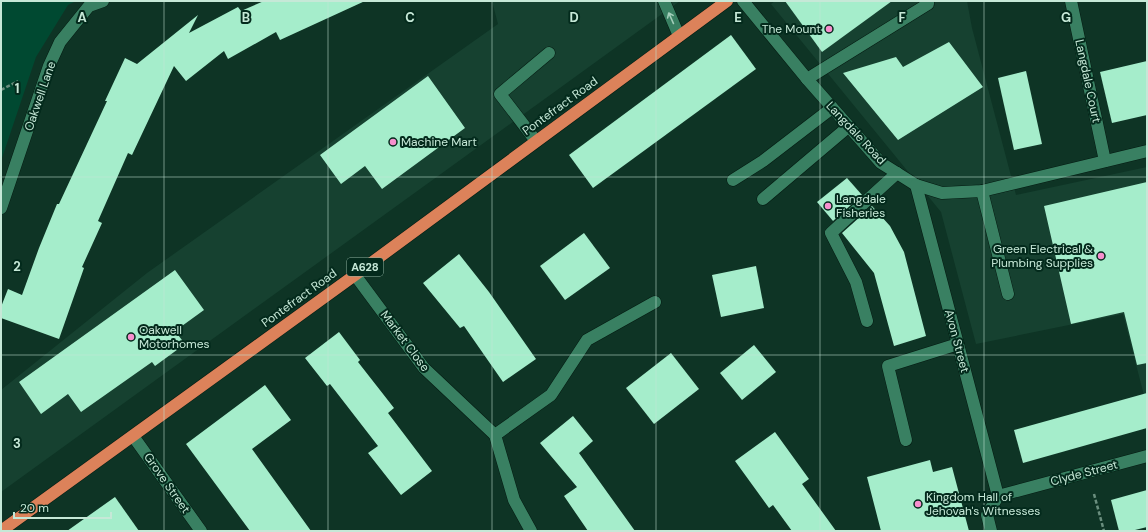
<svg xmlns="http://www.w3.org/2000/svg" width="1148" height="532" font-family="'DM Sans',sans-serif">
<style>
.built{fill:#164130}
.green{fill:#004931}
.building{fill:#a5edcb}
.lines{fill:none;stroke-linecap:round;stroke-linejoin:round}
.lane-casing{stroke:#041a11;stroke-width:13}
.street-casing{stroke:#041a11;stroke-width:13}
.highway-casing{stroke:#041a11;stroke-width:13}
.path{stroke:#6a8e7e;stroke-width:2.5;stroke-dasharray:4 2;stroke-linecap:butt}
.lane{stroke:#398062;stroke-width:12}
.street{stroke:#398062;stroke-width:12}
.highway{stroke:#dc825a;stroke-width:12}
.oneway{stroke:#a3ceba}
.grid{fill:none;stroke:#c6e8d7;stroke-width:1;stroke-opacity:0.55}
.poi-dot{fill:#f790ce;stroke:#032a1c;stroke-width:1.5}
.labels{text-anchor:middle;stroke-width:4;stroke-linejoin:round;paint-order:stroke}
.shield{fill:#032a1c;stroke:#8caf9f;stroke-width:1}
.shield-label{font-size:11px;font-weight:bold;fill:#c6e8d7}
.poi-label{font-size:12px;fill:#c6e8d7;stroke:#032a1c;text-anchor:start}
.street-label{font-size:12px;fill:#c6e8d7;stroke:#032a1c}
.grid-label{font-size:13px;text-anchor:middle;font-weight:bold;fill:#c6e8d7;stroke:#032a1c;stroke-width:4;stroke-linejoin:round;paint-order:stroke}
</style>
<rect width="100%" height="100%" fill="#0e3425"/>
<g class="built">
<polygon points="492,1 680,1 1,492 1,390 147,273 498,24"/>
<polygon points="775,1 967,1 972,28 1016,195 1147,167 1147,407 1123,314 976,344 941,212 771,4"/>
</g>
<polygon class="green" points="5,1 76,1 68,5 36,57 1,161 1,3"/>
<g class="building">
<polygon points="264,1 365,1 280,40 276,32 228,59 224,51 186,81 174,66 132,155 128,153 98,221 102,223 82,267 84,268 59,339 1,318 1,307 8,289 22,295 39,248 57,204 59,204 107,101 105,101 125,58 137,64 198,15 189,33 238,7 241,11"/>
<polygon points="785,1 892,1 822,52"/>
<polygon points="731,35 756,69 593,188 569,155"/>
<polygon points="949,42 983,87 898,140 843,73 896,57 903,67"/>
<polygon points="1147,61 1147,115 1112,123 1100,72"/>
<polygon points="1026,71 1042,144 1014,150 998,78"/>
<polygon points="428,76 465,128 382,189 365,166 341,184 320,155"/>
<polygon points="847,178 862,195 833,221 817,202"/>
<polygon points="1147,182 1147,363 1137,365 1124,312 1071,324 1044,206"/>
<polygon points="872,206 890,226 904,252 926,336 894,346 874,273 842,233"/>
<polygon points="584,233 610,268 565,300 540,266"/>
<polygon points="459,254 489,292 536,359 503,382 464,326 460,328 423,283"/>
<polygon points="756,266 764,308 721,317 712,275"/>
<polygon points="175,270 204,310 175,331 185,344 155,366 152,362 81,412 68,394 41,414 19,382"/>
<polygon points="339,332 360,360 358,362 394,408 388,413 432,471 401,495 368,453 378,446 330,384 327,386 305,358"/>
<polygon points="754,345 776,372 742,400 720,373"/>
<polygon points="671,353 699,389 654,424 626,388"/>
<polygon points="265,385 291,420 252,449 311,531 250,531 186,444"/>
<polygon points="1147,393 1147,428 1023,463 1014,430"/>
<polygon points="573,416 593,441 579,453 635,531 588,531 564,496 577,487 540,443"/>
<polygon points="775,432 809,479 802,484 836,531 792,531 773,505 769,508 735,461"/>
<polygon points="930,460 933,472 952,467 969,531 881,531 867,477"/>
<polygon points="1147,490 1147,527 1131,531 1119,531 1111,500"/>
<polygon points="115,497 139,531 67,531"/>
</g>
<g class="lines">
<defs>
<g id="lane">
<polyline points="664,1 679,36"/>
<polyline points="1071,1 1105,161"/>
<polyline points="807,79 928,4 928,1"/>
<polyline points="536,141 500,94 549,53"/>
<polyline points="733,180 763,161 832,108"/>
<polyline points="982,191 1008,294"/>
<polyline points="763,199 848,127"/>
<polyline points="867,321 856,282 831,233 897,173"/>
<polyline points="906,440 888,366 958,344"/>
<polyline points="991,531 987,515 998,496"/>
</g>
<g id="street">
<polyline points="743,1 807,79 881,163 916,185 942,193 982,191 1147,151"/>
<polyline points="916,185 998,496 1147,456"/>
<polyline points="1,208 49,66 60,42 89,6 103,1"/>
<polyline points="355,275 424,368 495,435 514,500 531,531"/>
<polyline points="495,435 551,395 587,340 655,302"/>
<polyline points="133,436 201,531"/>
</g>
<polyline id="highway" points="1,531 355,275 727,1"/>
</defs>
<use href="#lane" class="lane-casing"/>
<use href="#street" class="street-casing"/>
<use href="#highway" class="highway-casing"/>
<g class="path">
<polyline points="1,90 18,81"/>
<polyline points="1094,494 1104,531"/>
</g>
<use href="#lane" class="lane"/>
<use href="#street" class="street"/>
<use href="#highway" class="highway"/>
</g>
<defs><path id="oneway-shaft" d="M-6 0H5M1.5-3L5.5 0L1.5 3" fill="none" stroke-width="1.6" stroke-linecap="round" stroke-linejoin="round"/></defs>
<use class="oneway" href="#oneway-shaft" transform="translate(671 18) rotate(-114)"/>
<path class="grid" d="M 164,1 L 164,531M 328,1 L 328,531M 492,1 L 492,531M 656,1 L 656,531M 820,1 L 820,531M 984,1 L 984,531M 1,177 L 1147,177M 1,355 L 1147,355"/>
<g class="poi-dot">
<circle cx="829" cy="29" r="4"/>
<circle cx="393" cy="142" r="4"/>
<circle cx="828" cy="206" r="4"/>
<circle cx="1101" cy="256" r="4"/>
<circle cx="131" cy="337" r="4"/>
<circle cx="918" cy="504" r="4"/>
</g>
<g class="labels">
<rect class="shield" x="347" y="258" width="36" height="18" rx="3"/>
<g class="shield-label">
<text x="365" y="271">A628</text>
</g>
<g class="poi-label">
<text x="821" y="33" text-anchor="end">The Mount</text>
<text x="401" y="146">Machine Mart</text>
<text x="836" y="203">Langdale<tspan x="836" dy="14">Fisheries</tspan></text>
<text x="1093" y="253" text-anchor="end">Green Electrical &amp;<tspan x="1093" dy="14">Plumbing Supplies</tspan></text>
<text x="139" y="334">Oakwell<tspan x="139" dy="14">Motorhomes</tspan></text>
<text x="926" y="501">Kingdom Hall of<tspan x="926" dy="14">Jehovah's Witnesses</tspan></text>
</g>
<g class="street-label">
<text transform="translate(1088 81) rotate(78)" y="4">Langdale Court</text>
<text transform="translate(40 96) rotate(-71)" y="4">Oakwell Lane</text>
<text transform="translate(560 106) rotate(-36)" y="4">Pontefract Road</text>
<text transform="translate(856 133) rotate(47)" y="4">Langdale Road</text>
<text transform="translate(299 298) rotate(-36)" y="4">Pontefract Road</text>
<text transform="translate(405 341) rotate(53)" y="4">Market Close</text>
<text transform="translate(957 341) rotate(75)" y="4">Avon Street</text>
<text transform="translate(1084 473) rotate(-15)" y="4">Clyde Street</text>
<text transform="translate(167 483) rotate(55)" y="4">Grove Street</text>
</g>
</g>
<g class="grid-label">
<text x="82" y="22">A</text>
<text x="246" y="22">B</text>
<text x="410" y="22">C</text>
<text x="574" y="22">D</text>
<text x="738" y="22">E</text>
<text x="902" y="22">F</text>
<text x="1066" y="22">G</text>
<text x="17" y="93">1</text>
<text x="17" y="271">2</text>
<text x="17" y="448">3</text>
</g>
<rect width="1148" height="532" fill="none" stroke="#c6e8d7" stroke-width="4"/>
<path d="M14 512v6h97v-6" fill="none" stroke="#c6e8d7" stroke-width="2"/>
<text x="20" y="512" font-size="12" fill="#c6e8d7" stroke="#032a1c" stroke-width="3" paint-order="stroke">20 m</text>
</svg>
